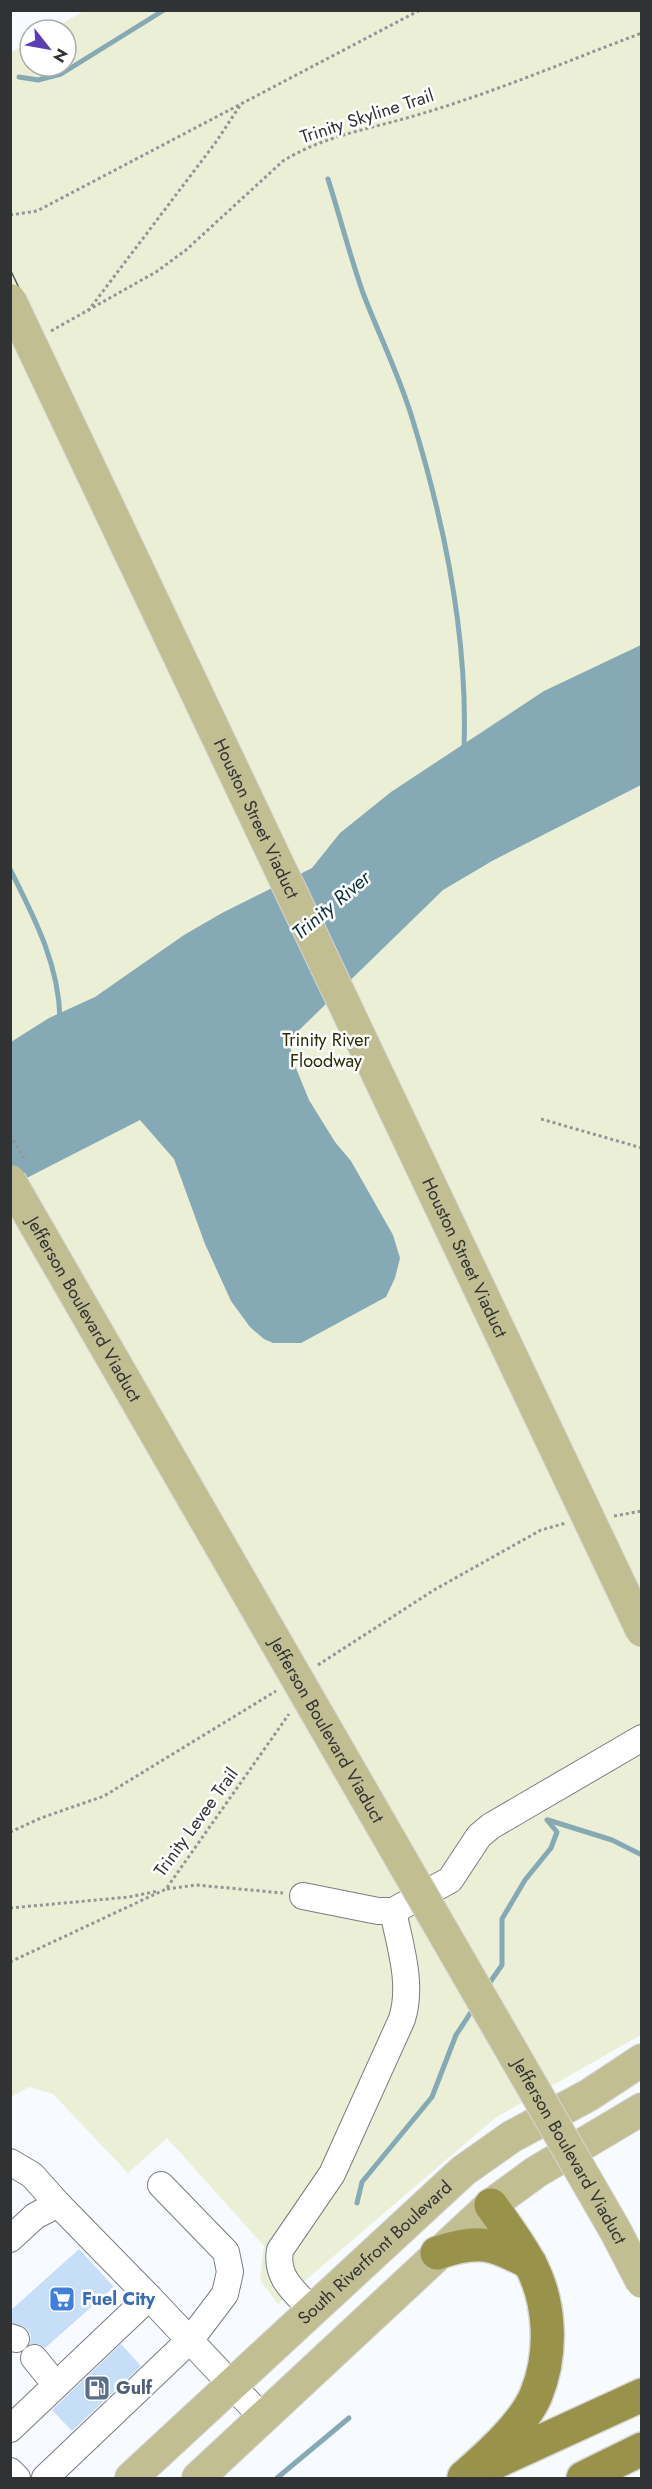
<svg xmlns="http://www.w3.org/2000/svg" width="652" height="2489" font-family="Jost,sans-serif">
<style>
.green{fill:#ebefd6}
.water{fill:#85a9b5}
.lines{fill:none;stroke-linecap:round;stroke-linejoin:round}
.stream{stroke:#85a9b5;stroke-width:5}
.building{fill:#c7def8}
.minor-casing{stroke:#797c80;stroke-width:28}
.major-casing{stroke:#d6d6d6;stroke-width:34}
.highway-casing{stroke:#d6d6d6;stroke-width:36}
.path{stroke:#939699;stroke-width:3;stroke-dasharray:3 3;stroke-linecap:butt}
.minor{stroke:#fff;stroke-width:26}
.major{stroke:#c1be91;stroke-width:32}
.highway{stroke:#989348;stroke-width:33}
.tram{stroke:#57585b;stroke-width:1.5}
.major-bridge-casing{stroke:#d6d6d6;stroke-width:34;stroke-linecap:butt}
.path-bridge{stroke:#939699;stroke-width:3;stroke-dasharray:3 3;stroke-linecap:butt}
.major-bridge{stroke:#c1be91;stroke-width:32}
.labels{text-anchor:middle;stroke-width:5;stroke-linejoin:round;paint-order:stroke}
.street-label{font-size:18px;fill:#313234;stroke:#fff}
.park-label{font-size:18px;fill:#2b2d05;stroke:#fff}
.shop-label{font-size:18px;font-weight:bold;fill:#366cbe;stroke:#fff;text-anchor:start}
.service-label{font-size:18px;font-weight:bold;fill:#4e5e75;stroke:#fff;text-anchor:start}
.water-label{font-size:20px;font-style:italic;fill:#0b2f39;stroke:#fff}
</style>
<rect width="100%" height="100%" fill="#f7fbff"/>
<polygon class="green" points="84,11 641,11 641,2035 495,2118 278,2304 260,2280 264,2246 167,2138 128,2173 53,2094 29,2087 11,2097 10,53 30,42 30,66 66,66 66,30 50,30"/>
<polygon class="water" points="641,645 641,785 492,861 443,890 291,1038 291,1056 309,1100 335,1142 351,1161 393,1235 400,1258 395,1278 386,1297 301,1343 273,1343 264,1339 250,1327 231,1301 205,1244 174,1159 140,1120 11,1186 11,1042 49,1018 95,997 184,935 222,913 312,868 340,833 391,792 544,691"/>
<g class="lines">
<g class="stream">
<polyline points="19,77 38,80 61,74 164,10"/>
<path d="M 328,179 C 340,217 350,256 363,293 C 379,335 400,377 413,421 C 445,525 468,640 464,748"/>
<path d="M 10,869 C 34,917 59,964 60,1019"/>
<polyline points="548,1820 612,1840 642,1855"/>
<polyline points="486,1988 502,1965 502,1919 525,1880 551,1848 557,1832 547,1820"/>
<polyline points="357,2203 362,2182 432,2097 456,2035 475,2006"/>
<polyline points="277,2478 349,2418"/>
</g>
</g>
<g class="building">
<polygon points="79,2249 114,2287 45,2348 39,2344 30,2344 31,2335 27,2329 10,2322 10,2311"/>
<polygon points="121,2344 141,2366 72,2431 52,2410"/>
</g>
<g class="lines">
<defs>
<g id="minor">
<polyline points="303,1896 378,1911 393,1911 450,1880 479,1836 491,1826 642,1738"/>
<polyline points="10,2162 32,2175 58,2204"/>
<polyline points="10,2239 35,2216 58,2204 149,2297"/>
<path d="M 313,2311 C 295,2292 275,2278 280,2250 L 332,2174 L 402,2019 C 413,1984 400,1946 393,1911"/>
<polyline points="10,2337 16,2339"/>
<polyline points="34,2358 56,2385"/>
<polyline points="10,2429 149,2297 262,2417"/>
<polyline points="10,2471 17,2478"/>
<polyline points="45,2478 191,2339 225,2294 230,2272 226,2252 161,2185"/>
</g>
<g id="major">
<path id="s1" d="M 131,2478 L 463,2171 L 511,2137 L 589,2095 L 642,2060"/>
<polyline points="198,2478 491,2205 536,2172 642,2109"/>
</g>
<g id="highway">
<path d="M 437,2253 C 479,2239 492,2243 530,2263"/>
<polyline points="485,2467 642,2395"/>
<path d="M 464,2477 C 488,2456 524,2424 536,2395 C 553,2354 551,2301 529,2262 C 518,2242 504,2223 491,2205"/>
<polyline points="583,2478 642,2449"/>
</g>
</defs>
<use href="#minor" class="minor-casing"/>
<use href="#major" class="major-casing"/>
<use href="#highway" class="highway-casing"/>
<g class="path">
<polyline points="10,215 37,211 420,10"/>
<polyline points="88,311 216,142 241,104"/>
<path d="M 51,331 L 156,272 L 186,250 L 283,161 C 325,135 371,129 417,115 C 493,93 567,61 642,33"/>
<polyline points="541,1119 642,1148"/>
<polyline points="614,1516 642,1511"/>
<polyline points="318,1665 434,1590 541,1530 566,1523"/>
<polyline points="10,1832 41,1818 104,1796 276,1691"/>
<polyline points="167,1889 196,1885 283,1893"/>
<polyline points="10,1908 129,1897 158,1891"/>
<polyline points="10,1962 166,1889 289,1714"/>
</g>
<use href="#minor" class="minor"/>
<use href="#major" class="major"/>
<use href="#highway" class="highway"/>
<polyline class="tram" points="10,269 642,1599"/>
<defs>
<g id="major-bridge">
<path id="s2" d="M 10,300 L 642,1631"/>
<path id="s3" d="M 10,1181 L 615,2230 L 642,2282"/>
</g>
</defs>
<use href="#major-bridge" class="major-bridge-casing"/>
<polyline class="path-bridge" points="10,1135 26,1161"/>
<use href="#major-bridge" class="major-bridge"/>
</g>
<defs>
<symbol id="supermarket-square" viewBox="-11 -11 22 22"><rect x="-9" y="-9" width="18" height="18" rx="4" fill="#3f7fe0" stroke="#fff"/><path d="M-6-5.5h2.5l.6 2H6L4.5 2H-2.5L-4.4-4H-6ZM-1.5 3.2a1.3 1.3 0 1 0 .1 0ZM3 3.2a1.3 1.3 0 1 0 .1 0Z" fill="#fff"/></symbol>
<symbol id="fuel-square" viewBox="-11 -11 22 22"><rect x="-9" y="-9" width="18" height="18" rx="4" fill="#5c6f8a" stroke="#fff"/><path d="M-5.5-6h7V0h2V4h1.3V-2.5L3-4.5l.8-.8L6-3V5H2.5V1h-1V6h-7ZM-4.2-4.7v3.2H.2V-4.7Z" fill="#fff"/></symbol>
</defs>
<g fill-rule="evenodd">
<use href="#supermarket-square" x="47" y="2284" width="30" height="30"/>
<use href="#fuel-square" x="82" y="2373" width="30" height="30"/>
</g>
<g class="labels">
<g class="street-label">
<text transform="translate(367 116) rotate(-18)" y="6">Trinity Skyline Trail</text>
<text dy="6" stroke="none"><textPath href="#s2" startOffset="574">Houston Street Viaduct</textPath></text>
<text dy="6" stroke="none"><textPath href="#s2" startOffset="1060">Houston Street Viaduct</textPath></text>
<text dy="6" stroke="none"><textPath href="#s3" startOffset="148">Jefferson Boulevard Viaduct</textPath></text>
<text dy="6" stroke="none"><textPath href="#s3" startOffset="634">Jefferson Boulevard Viaduct</textPath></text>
<text transform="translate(196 1822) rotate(-54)" y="6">Trinity Levee Trail</text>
<text dy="6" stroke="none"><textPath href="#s3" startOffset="1120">Jefferson Boulevard Viaduct</textPath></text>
<text dy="6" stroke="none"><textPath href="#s1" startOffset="332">South Riverfront Boulevard</textPath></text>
</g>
<g class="park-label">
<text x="326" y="1046">Trinity River<tspan x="326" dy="21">Floodway</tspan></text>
</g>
<g class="shop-label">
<text x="82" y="2305">Fuel City</text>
</g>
<g class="service-label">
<text x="116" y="2394">Gulf</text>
</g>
<g class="water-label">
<text transform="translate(331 905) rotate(-40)" y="7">Trinity River</text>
</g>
</g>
<rect width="652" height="2489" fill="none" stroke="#313234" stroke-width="24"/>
<g transform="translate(48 48) rotate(121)"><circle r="28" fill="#ffffff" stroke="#adadae" stroke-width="1.5"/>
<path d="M0-4.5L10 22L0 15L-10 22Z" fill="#5b3eb6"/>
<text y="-9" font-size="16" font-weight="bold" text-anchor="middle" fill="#313234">N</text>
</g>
</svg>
